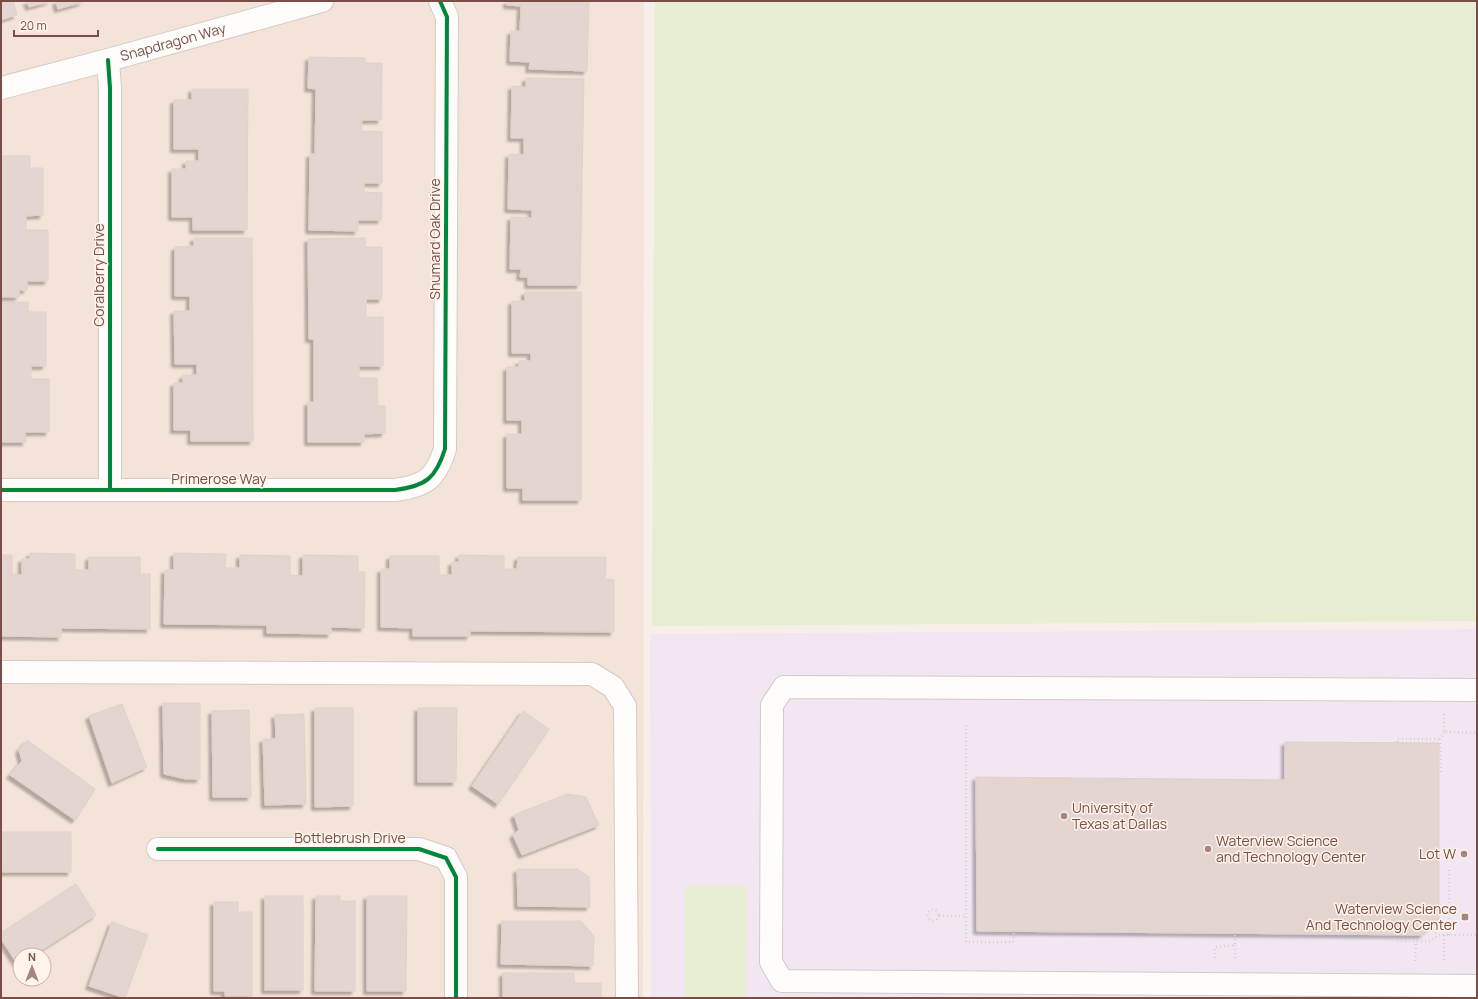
<svg xmlns="http://www.w3.org/2000/svg" width="1478" height="999" font-family="Manrope,sans-serif">
<style>
.residential{fill:#f4e3d8;fill-rule:evenodd}
.education{fill:#f1e6f2}
.green{fill:#e8eed2}
.building{fill:#e4d5d0;stroke:#e1d0ca;filter:url(#shadow)}
.lines{fill:none;stroke-linecap:round;stroke-linejoin:round}
.minor-casing{stroke:#d6cac5;stroke-width:24}
.path{stroke:#dacfcb;stroke-width:2.5;stroke-dasharray:1 3;stroke-linecap:butt}
.minor{stroke:#fefdfc;stroke-width:22}
.cycleway-casing{stroke:#fff3ea;stroke-width:6}
.cycleway{stroke:#00873e;stroke-width:4}
.poi-dot{fill:#a5867f;stroke:#fff3ea;stroke-width:1.5}
.labels{text-anchor:middle;stroke-width:3;stroke-linejoin:round;paint-order:stroke}
.street-label{font-size:14px;fill:#784e46;stroke:#fff3ea}
.poi-label{font-size:14px;fill:#784e46;stroke:#fff3ea;text-anchor:start}
</style>
<defs>
<filter id="shadow"><feDropShadow dx="-3.5" dy="3.5" stdDeviation="1" flood-color="#0004"/></filter>
</defs>
<rect width="100%" height="100%" fill="#f8efe8"/>
<path class="residential" d="M 1,1 L 644,1 L 643,998 L 1,998 ZM 20,955 L 44,955 L 44,979 L 20,979 Z"/>
<polygon class="education" points="1477,629 1477,998 651,998 650,634"/>
<g class="green">
<polygon points="655,1 1477,1 1477,621 652,626"/>
<polygon points="685,886 747,886 746,998 685,998"/>
</g>
<g class="building">
<polygon points="1,1 13,1 17,15 1,20"/>
<polygon points="27,1 51,1 29,7"/>
<polygon points="56,1 83,1 83,2 58,9"/>
<polygon points="507,1 589,1 587,71 529,69 530,62 510,61 511,31 520,31 521,6 507,5"/>
<polygon points="309,57 365,58 365,63 382,63 381,120 362,120 361,131 382,132 382,183 364,183 364,192 382,193 381,220 358,220 358,231 309,230 310,154 315,154 316,89 308,88"/>
<polygon points="526,78 584,79 580,285 528,285 528,277 520,277 521,269 510,269 511,217 532,218 532,210 508,209 509,154 524,155 524,138 511,138 512,86 526,87"/>
<polygon points="192,89 248,89 247,230 193,230 193,217 172,217 172,169 186,169 186,161 199,161 199,149 174,149 174,100 192,100"/>
<polygon points="1,156 30,156 30,168 43,168 43,215 26,216 26,230 48,230 48,281 27,281 27,290 19,290 19,297 1,297"/>
<polygon points="194,238 252,238 253,441 191,441 191,430 174,430 174,383 183,383 183,375 197,375 197,364 175,364 174,311 190,311 190,296 175,296 175,247 194,246"/>
<polygon points="365,238 365,247 382,247 382,299 366,299 366,317 383,317 383,366 359,366 359,378 377,378 378,406 385,406 385,433 364,434 364,442 308,442 308,402 314,402 314,339 309,339 308,239"/>
<polygon points="525,292 581,292 581,500 523,500 523,488 507,488 507,434 522,434 522,420 507,420 507,367 519,367 519,361 531,361 531,353 512,353 512,301 525,301"/>
<polygon points="28,302 28,312 46,312 46,366 31,366 31,379 49,379 49,432 25,432 26,442 1,442 1,303"/>
<polygon points="30,553 75,554 75,570 89,570 89,557 140,557 140,574 150,574 150,629 61,628 61,637 1,636 1,555 12,555 12,574 22,575 22,559 30,559"/>
<polygon points="174,553 226,554 225,568 240,568 240,555 290,556 290,575 303,576 303,555 358,556 358,572 365,572 364,628 331,627 331,634 267,633 267,625 164,624 165,570 174,570"/>
<polygon points="459,555 504,556 504,569 517,569 518,557 606,557 605,579 614,580 614,632 470,631 470,636 413,636 413,628 381,627 381,569 390,569 390,556 439,556 439,575 452,575 452,562 459,562"/>
<polygon points="163,703 200,703 200,779 186,779 164,774"/>
<polygon points="122,704 147,767 112,783 89,716"/>
<polygon points="315,708 353,708 353,806 315,807"/>
<polygon points="418,708 457,708 456,782 418,782"/>
<polygon points="249,710 251,797 213,797 212,711"/>
<polygon points="523,711 549,729 498,804 472,786"/>
<polygon points="304,714 306,804 265,805 263,739 276,739 275,715"/>
<polygon points="27,740 95,789 75,820 10,775 22,761 19,750"/>
<polygon points="1285,742 1439,743 1439,919 1422,935 977,931 976,777 1285,780"/>
<polygon points="567,794 586,797 599,825 522,855 513,835 519,830 514,815"/>
<rect x="1" y="832" width="70" height="40"/>
<polygon points="517,869 577,869 589,877 590,907 518,906"/>
<polygon points="76,884 96,915 34,955 20,955 20,964 18,965 1,939 1,933"/>
<rect x="265" y="896" width="38" height="94"/>
<polygon points="316,896 340,896 340,901 355,901 355,991 315,991"/>
<polygon points="367,896 407,896 406,991 367,991"/>
<polygon points="214,902 238,902 238,912 252,912 252,996 225,996 225,991 214,991"/>
<polygon points="502,921 581,921 594,936 593,966 501,964"/>
<polygon points="112,922 148,935 125,998 89,986"/>
<polygon points="503,973 574,973 574,983 601,983 601,998 503,998"/>
</g>
<g class="lines">
<defs>
<g id="minor">
<polyline points="108,60 110,88 110,490"/>
<path id="s1" d="M 1,88 L 108,60 L 322,1"/>
<path d="M 1,490 L 395,490 C 426,486 436,478 445,449 L 447,17 L 440,1"/>
<polyline points="1,672 592,674 613,687 625,706 627,998"/>
<polyline points="1477,690 784,687 772,705 771,962 782,981 1477,986"/>
<polyline points="158,849 419,849 446,858 456,877 456,998"/>
</g>
</defs>
<use href="#minor" class="minor-casing"/>
<g class="path">
<polyline points="1444,714 1444,732 1477,733"/>
<polyline points="966,725 966,942 1013,942 1014,932"/>
<polyline points="1397,742 1397,739 1440,739"/>
<polyline points="1441,772 1440,739 1444,732"/>
<circle cx="933" cy="915" r="5.5"/>
<polyline points="939,916 966,916"/>
<polyline points="1430,927 1438,935"/>
<polyline points="1444,935 1444,960"/>
<polyline points="1449,935 1449,867"/>
<polyline points="1397,941 1431,941 1438,935 1477,935"/>
<polyline points="1235,945 1235,958"/>
<polyline points="1215,958 1215,947 1235,945 1235,933"/>
<polyline points="1415,961 1416,941"/>
</g>
<use href="#minor" class="minor"/>
<defs>
<g id="cycleway">
<polyline points="108,60 110,88 110,490"/>
<path d="M 1,490 L 395,490 C 426,486 436,478 445,449 L 447,17 L 440,1"/>
<polyline points="158,849 419,849 446,858 456,877 456,998"/>
</g>
</defs>
<use href="#cycleway" class="cycleway-casing"/>
<use href="#cycleway" class="cycleway"/>
</g>
<g class="poi-dot">
<circle cx="1064" cy="816" r="4"/>
<circle cx="1208" cy="849" r="4"/>
<circle cx="1464" cy="854" r="4"/>
<rect x="1461" y="913" width="8" height="8" rx="2"/>
</g>
<g class="labels">
<g class="street-label">
<text dy="5" stroke="none"><textPath href="#s1" startOffset="178">Snapdragon Way</textPath></text>
<text transform="translate(435 239) rotate(-90)" y="5">Shumard Oak Drive</text>
<text transform="translate(99 275) rotate(-90)" y="5">Coralberry Drive</text>
<text x="219" y="484">Primerose Way</text>
<text x="350" y="843">Bottlebrush Drive</text>
</g>
<g class="poi-label">
<text x="1072" y="813">University of<tspan x="1072" dy="16">Texas at Dallas</tspan></text>
<text x="1216" y="846">Waterview Science<tspan x="1216" dy="16">and Technology Center</tspan></text>
<text x="1456" y="859" text-anchor="end">Lot W</text>
<text x="1457" y="914" text-anchor="end">Waterview Science<tspan x="1457" dy="16">And Technology Center</tspan></text>
</g>
</g>
<rect width="1478" height="999" fill="none" stroke="#784e46" stroke-width="4"/>
<g transform="translate(32 967)"><circle r="19" fill="#fff3ea" stroke="#c9b1a8"/>
<path d="M0-3L7 15L0 10L-7 15Z" fill="#a5867f"/>
<text y="-6" font-size="11" font-weight="bold" text-anchor="middle" fill="#784e46">N</text>
</g>
<path d="M14 30v6h84v-6" fill="none" stroke="#784e46" stroke-width="2"/>
<text x="20" y="30" font-size="12" fill="#784e46" stroke="#fff3ea" stroke-width="3" paint-order="stroke">20 m</text>
</svg>
